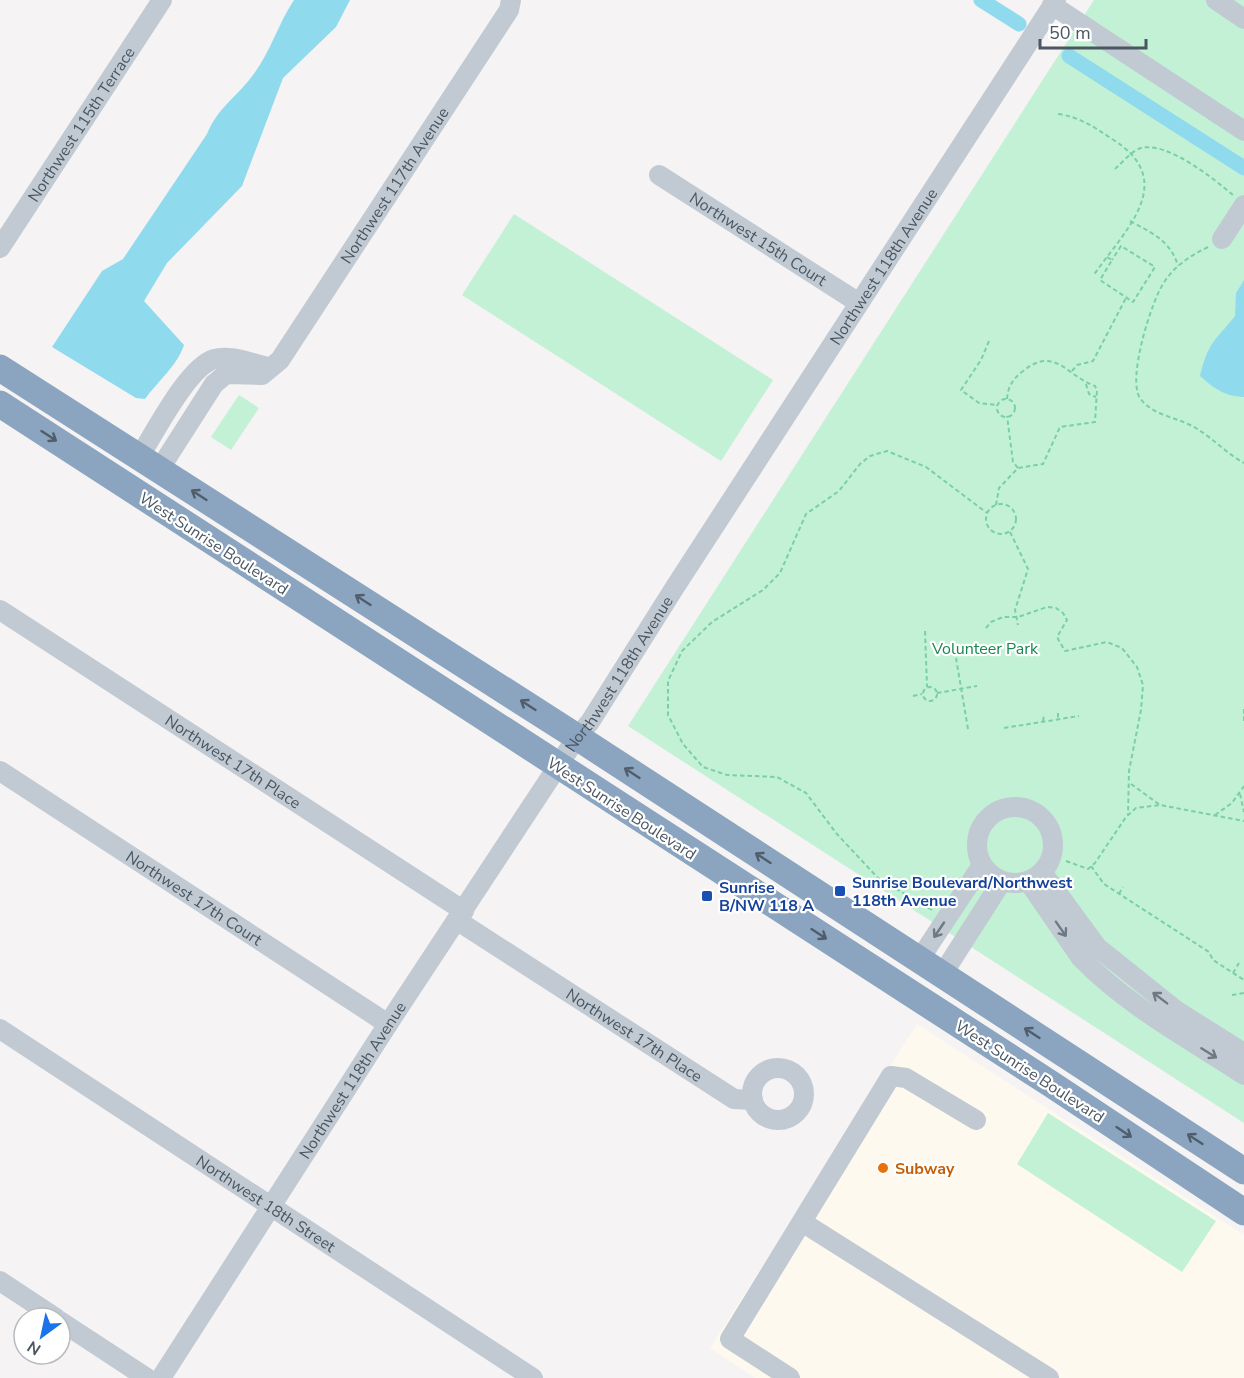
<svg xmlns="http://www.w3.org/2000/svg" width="1244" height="1378" font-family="'Nunito Sans',sans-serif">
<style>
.commercial{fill:#fdf9ef}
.green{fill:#c3f1d5}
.water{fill:#90daee}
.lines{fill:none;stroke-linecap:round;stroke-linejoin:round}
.canal{stroke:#90daee;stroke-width:15}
.path{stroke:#7ad0a6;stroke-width:2;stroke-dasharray:4.5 3;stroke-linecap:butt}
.minor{stroke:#c1cad2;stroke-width:20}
.highway{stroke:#8ba5c1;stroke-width:27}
.oneway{stroke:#505e6b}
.oneway2{stroke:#6e7983}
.transit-dot{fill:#1a4fb4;stroke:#fff;stroke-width:2}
.food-dot{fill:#e8710a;stroke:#fff;stroke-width:2}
.labels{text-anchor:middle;stroke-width:4.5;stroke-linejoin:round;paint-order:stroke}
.street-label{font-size:16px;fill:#4a5661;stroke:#fff}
.park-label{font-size:16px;fill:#17864f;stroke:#fff}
.transit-label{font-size:16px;font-weight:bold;fill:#164399;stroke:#fff;text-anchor:start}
.food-label{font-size:16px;font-weight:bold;fill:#c56008;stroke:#fff;text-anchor:start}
</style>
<rect width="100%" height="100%" fill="#f5f3f3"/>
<polygon class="commercial" points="917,1024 1244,1235 1244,1378 755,1378 710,1348"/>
<g class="green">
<polygon points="1094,0 1244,0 1244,1123 628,726"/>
<polygon points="514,214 773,380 721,461 462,295"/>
<polygon points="239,395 259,408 231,450 211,437"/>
<polygon points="1048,1113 1216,1221 1182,1272 1017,1164"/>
</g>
<g class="water">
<path d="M 294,0 L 350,0 L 336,27 L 283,78 L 242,186 L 167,263 L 144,301 L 184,345 C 177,366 158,381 145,399 L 136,398 L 52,347 L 102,271 L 123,259 L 207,134 C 218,107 237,97 253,75 C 271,51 278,24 294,0 Z"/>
<path d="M 1244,280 L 1244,397 C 1224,396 1215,389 1200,376 C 1208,342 1215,341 1235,316 L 1236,293 Z"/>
</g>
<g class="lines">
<g class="canal">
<polyline points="981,0 1019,24"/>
<polyline points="1069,56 1244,168"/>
</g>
<g class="path">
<path d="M 1058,114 C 1080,117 1094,127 1112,139 C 1180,181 1125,230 1093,276"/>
<path d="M 1115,169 C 1123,162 1131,151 1141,148 C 1167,141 1214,179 1233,195"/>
<path d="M 1130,221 C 1152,233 1171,241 1178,266"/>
<path d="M 1208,247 C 1190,256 1174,266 1163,284 C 1151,303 1127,379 1140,398 C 1151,414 1171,416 1188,424 C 1208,433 1224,452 1244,463"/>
<polyline points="1107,257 1112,260 1100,280 1133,302 1155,267 1121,246 1112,260"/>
<polyline points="989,341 981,360 961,390 979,403 997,405"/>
<polyline points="1072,371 1077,365 1093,361 1127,296"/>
<polyline points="1086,384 1089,394 1096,397"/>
<path d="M 1007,399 C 1008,386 1013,379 1023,371 C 1055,345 1068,377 1095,386 L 1097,390 L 1095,422 L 1060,427 L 1043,464 L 1018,468"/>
<circle cx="1006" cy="408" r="9"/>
<circle cx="1001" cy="519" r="15"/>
<polyline points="996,505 999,488 1018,468 1013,462 1007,416"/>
<polyline points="1010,532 1028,569 1015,610 1018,625"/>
<polyline points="986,628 991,622 1003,617 1018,617 1047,607 1056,608 1063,613 1067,620 1057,637 1065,651 1107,642 1122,648 1137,667 1143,685 1141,710 1129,771 1128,815"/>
<polyline points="925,631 927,687"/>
<polyline points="956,658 968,729"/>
<circle cx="930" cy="694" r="7"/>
<polyline points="937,693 977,686"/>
<polyline points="913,696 922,694"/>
<polyline points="1244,709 1244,723"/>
<polyline points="1058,713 1058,719"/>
<polyline points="1043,721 1044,715"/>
<polyline points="1004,728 1079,716"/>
<polyline points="1131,784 1160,805"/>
<polyline points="1240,794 1244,812"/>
<polyline points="1215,815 1232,803 1244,786"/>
<polyline points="1066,861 1088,869 1095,863 1126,817 1136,808 1160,805 1244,821"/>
<polyline points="1091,866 1104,884 1209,952 1213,960 1244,980"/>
<polyline points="1119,894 1123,887"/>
<polyline points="932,910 878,878 836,833 806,793 777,777 727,775 703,767 683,744 668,715 668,681 682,651 712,622 763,590 780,573 806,514 839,491 860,464 870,456 887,451 926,467 987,513"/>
<polyline points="1233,973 1239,963"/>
<polyline points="1232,995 1244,993"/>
</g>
<g class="minor">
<polyline points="1216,0 1244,19"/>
<polyline points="1052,5 1244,131"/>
<path id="s1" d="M 659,175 L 859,303"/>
<polyline points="1222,239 1244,205"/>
<path id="s2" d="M 0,248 L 162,0"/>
<path d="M 139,457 C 155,433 187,368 214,359 C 231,354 253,364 269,367"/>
<path id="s3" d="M 159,470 L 214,384 L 226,374 L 262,375 L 280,360 L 509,10 L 511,0"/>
<path id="s4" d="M 0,610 L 464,911"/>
<path id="s5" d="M 0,771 L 388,1024"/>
<circle cx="1015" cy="845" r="38"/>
<polyline points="1042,872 1097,947 1177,1011 1244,1053"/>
<path d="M 1028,881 L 1081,958 C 1129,1007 1188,1038 1244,1075"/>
<path id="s6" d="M 458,921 L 734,1099 L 753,1100"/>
<polyline points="919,960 982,865"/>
<polyline points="942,975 1002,881"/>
<path id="s7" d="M 0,1029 L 533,1378"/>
<circle cx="778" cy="1094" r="26"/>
<polyline points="802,1222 1049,1378"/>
<polyline points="0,1281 56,1318"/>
<polyline points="60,1321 147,1378"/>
<path id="s8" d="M 161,1378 L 388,1024 L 577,737 L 590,722 L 675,587 L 1056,0"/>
<polyline points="790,1378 730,1339 891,1076 906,1078 976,1120"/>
</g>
<g class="highway">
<polyline points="0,368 577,737 1244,1171"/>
<polyline points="0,404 1051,1084 1244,1212"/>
</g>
</g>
<defs><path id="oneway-shaft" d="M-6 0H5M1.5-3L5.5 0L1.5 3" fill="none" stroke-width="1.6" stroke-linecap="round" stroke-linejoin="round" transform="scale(1.5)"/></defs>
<g class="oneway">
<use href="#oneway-shaft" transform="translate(49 436) rotate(33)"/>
<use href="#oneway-shaft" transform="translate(199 495) rotate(-147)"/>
<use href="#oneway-shaft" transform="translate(363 600) rotate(-147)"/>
<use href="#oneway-shaft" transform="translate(528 705) rotate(-147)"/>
<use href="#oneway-shaft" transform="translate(632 773) rotate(-147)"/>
<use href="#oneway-shaft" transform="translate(763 858) rotate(-147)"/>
<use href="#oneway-shaft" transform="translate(819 934) rotate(33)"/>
<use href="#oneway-shaft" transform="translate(1032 1033) rotate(-147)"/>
<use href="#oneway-shaft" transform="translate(1124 1132) rotate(34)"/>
<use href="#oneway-shaft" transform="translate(1195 1139) rotate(-147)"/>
</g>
<g class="oneway2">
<use href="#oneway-shaft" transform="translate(1061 929) rotate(55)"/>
<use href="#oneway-shaft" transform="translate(939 930) rotate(124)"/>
<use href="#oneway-shaft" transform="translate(1160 998) rotate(-143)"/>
<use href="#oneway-shaft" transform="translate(1209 1053) rotate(32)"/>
</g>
<g class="transit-dot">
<rect x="834" y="885" width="12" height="12" rx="3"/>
<rect x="701" y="890" width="12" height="12" rx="3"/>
</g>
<circle class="food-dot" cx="883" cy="1168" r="6"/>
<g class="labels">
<g class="street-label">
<text dy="6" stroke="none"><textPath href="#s2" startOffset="148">Northwest 115th Terrace</textPath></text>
<text dy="6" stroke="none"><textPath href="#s3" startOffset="386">Northwest 117th Avenue</textPath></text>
<text dy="6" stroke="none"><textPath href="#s1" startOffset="118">Northwest 15th Court</textPath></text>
<text dy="6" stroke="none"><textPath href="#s8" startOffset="1326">Northwest 118th Avenue</textPath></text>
<text transform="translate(214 543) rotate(33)" y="6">West Sunrise Boulevard</text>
<text dy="6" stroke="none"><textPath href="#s8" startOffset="840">Northwest 118th Avenue</textPath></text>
<text dy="6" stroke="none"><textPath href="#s4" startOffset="278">Northwest 17th Place</textPath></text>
<text transform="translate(622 808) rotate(33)" y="6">West Sunrise Boulevard</text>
<text dy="6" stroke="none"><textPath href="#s5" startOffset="232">Northwest 17th Court</textPath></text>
<text dy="6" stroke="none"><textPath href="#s6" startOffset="210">Northwest 17th Place</textPath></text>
<text transform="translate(1030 1071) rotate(33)" y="6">West Sunrise Boulevard</text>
<text dy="6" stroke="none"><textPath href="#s8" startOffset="354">Northwest 118th Avenue</textPath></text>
<text dy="6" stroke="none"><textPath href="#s7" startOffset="318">Northwest 18th Street</textPath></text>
</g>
<g class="park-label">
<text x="985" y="654">Volunteer Park</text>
</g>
<g class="transit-label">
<text x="852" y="888">Sunrise Boulevard/Northwest<tspan x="852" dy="18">118th Avenue</tspan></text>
<text x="719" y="893">Sunrise<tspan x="719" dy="18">B/NW 118 A</tspan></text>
</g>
<g class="food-label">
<text x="895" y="1174">Subway</text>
</g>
</g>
<g transform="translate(42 1336) rotate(213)"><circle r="28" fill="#ffffff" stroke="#b7bbc0" stroke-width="1.5"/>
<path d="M0-4.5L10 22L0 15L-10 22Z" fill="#1a73e8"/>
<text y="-9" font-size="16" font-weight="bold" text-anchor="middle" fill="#4a5661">N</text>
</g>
<path d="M1040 39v9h106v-9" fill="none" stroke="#4a5661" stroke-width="3"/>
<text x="1049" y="39" font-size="18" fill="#4a5661" stroke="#ffffff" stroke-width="4.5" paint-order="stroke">50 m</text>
</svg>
